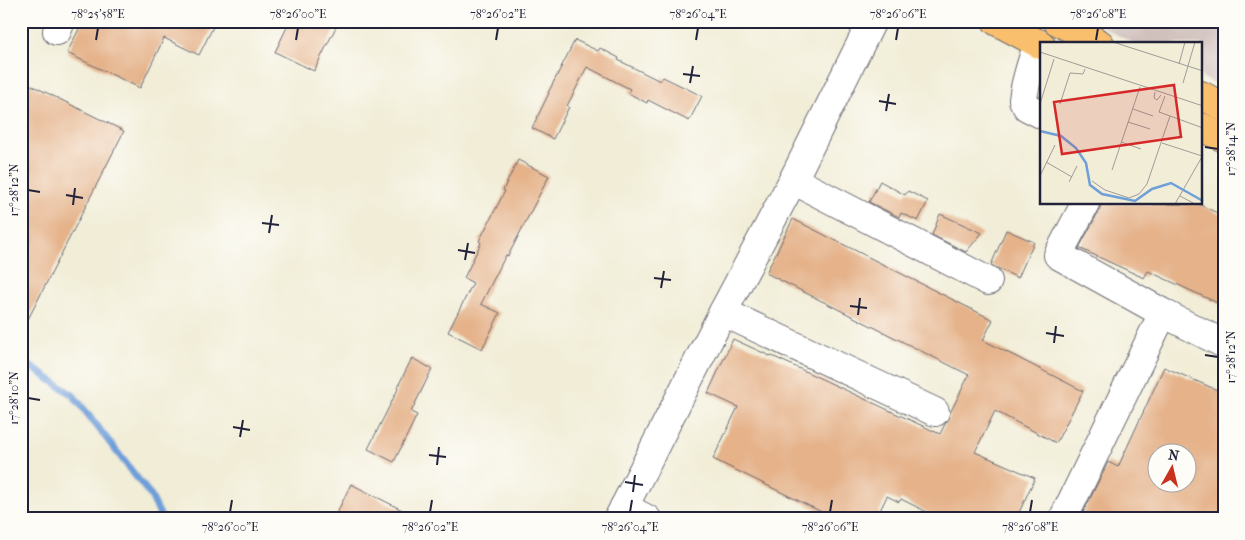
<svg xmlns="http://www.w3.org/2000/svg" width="1245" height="540" font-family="'IM FELL French Canon',serif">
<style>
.industrial{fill:#d0c0bc}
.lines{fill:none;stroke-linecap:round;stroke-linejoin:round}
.stream{stroke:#6e9fd9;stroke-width:7}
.building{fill:#e5b28a;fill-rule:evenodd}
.minor-casing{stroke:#6a6972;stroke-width:30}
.major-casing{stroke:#6a6972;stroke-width:30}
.minor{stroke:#fff;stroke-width:28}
.major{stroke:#f9bf6d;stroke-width:28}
.ticks{fill:none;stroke:#22223b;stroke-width:2}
.inset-river{fill:none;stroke:#6e9fd9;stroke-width:2.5}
.inset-road{fill:none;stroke:#9e9c99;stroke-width:1}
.view{fill:#d62828;fill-opacity:0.15;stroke:#d62828;stroke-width:2.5}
.inset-edge{fill:none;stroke:#22223b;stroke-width:2.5}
.neatline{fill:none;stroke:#22223b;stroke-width:2}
.ticks-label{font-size:12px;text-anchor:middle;fill:#22223b}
</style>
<rect width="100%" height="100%" fill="#fdfcf7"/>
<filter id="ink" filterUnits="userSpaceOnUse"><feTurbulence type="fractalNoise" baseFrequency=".02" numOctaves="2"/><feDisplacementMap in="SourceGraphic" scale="10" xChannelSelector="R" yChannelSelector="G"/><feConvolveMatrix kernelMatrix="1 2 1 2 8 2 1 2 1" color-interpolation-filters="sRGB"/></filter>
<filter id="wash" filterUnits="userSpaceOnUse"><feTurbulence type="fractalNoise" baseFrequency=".0096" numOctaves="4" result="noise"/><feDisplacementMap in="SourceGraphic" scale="20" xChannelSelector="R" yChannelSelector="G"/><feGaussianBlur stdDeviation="1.12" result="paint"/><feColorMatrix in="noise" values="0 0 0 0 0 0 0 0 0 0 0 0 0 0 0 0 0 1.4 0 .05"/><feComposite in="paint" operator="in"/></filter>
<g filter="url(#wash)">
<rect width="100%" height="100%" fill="#f1edd7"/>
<polygon class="industrial" points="1090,21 1224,21 1224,89 1201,77 1201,44 1135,44"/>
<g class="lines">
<polyline class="stream" points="21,360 73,395 151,496 162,519"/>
</g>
<g id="blocks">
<g class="building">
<polygon points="83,21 216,21 199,55 164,38 140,88 67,53"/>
<polygon points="290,21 339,21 314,71 275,52"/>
<polygon points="575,40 598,51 600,48 619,58 618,60 660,81 663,77 702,96 689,121 648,100 647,103 628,93 630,89 587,67 567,106 569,107 553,139 532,128 549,93 548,93"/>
<polygon points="21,80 124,131 21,333"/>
<polygon points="518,160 549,176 508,256 506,255 481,304 500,313 482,349 448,332 473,283 464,278 481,243 479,241 505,191 503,190"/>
<polygon points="880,181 905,195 908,191 928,201 918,221 901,213 899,217 869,202"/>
<polygon points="1101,204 1198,204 1224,216 1224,306 1148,271 1144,278 1079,248 1099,211"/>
<polygon points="940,214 982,233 966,252 932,235"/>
<polygon points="793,219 993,320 983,340 1083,391 1056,443 995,411 975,452 1035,478 1016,519 941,519 901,499 899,502 887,496 876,519 836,519 713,459 738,407 708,393 733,339 770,356 770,355 940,434 945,424 949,419 950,413 969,375 766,273"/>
<polygon points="1006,230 1034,242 1018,278 991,265"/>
<polygon points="412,358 432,369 411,412 417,415 394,462 368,449 398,389 397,388"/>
<path d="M 1164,367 L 1224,393 L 1224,519 L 1080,519 L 1108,462 L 1118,467 ZM 1158,452 L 1188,452 L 1188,482 L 1158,482 Z"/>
<polygon points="351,484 420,519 334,519"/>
</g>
</g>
</g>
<g filter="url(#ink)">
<use href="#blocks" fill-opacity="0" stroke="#6a6972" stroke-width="1"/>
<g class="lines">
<defs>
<g id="minor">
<polyline points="57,31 61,21"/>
<path d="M 1038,43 C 1032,62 1025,80 1023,100 L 1027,107 L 1041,114"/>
<polyline points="793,180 988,281"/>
<polyline points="1085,204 1058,255 1163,313 1224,344"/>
<polyline points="723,312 935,412"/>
<polyline points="624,507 647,519"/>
<polyline points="618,519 723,312 793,180 872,21"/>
<polyline points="1063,519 1163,313"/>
</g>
<g id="major">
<polyline points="996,21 1041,45"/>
<polyline points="1057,21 1100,44"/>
<polyline points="1201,95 1224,107"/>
<polyline points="1201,127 1224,138"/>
</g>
</defs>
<use href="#minor" class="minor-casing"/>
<use href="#major" class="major-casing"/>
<use href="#minor" class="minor"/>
<use href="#major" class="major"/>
</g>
</g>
<path class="ticks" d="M 96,40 L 98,28M 296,40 L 298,28M 496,40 L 498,28M 696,40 L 698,28M 896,40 L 898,28M 1096,40 L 1098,28M 683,74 L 700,76M 690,83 L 693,66M 879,101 L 896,104M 886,111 L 889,94M 1205,147 L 1218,149M 28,190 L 40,192M 66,195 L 83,198M 73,205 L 75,188M 262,223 L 279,225M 269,233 L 272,215M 458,250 L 475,253M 465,260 L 468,243M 654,278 L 671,280M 661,288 L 664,271M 850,306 L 867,308M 858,315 L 860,298M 1046,333 L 1064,336M 1054,343 L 1056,326M 1205,355 L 1218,357M 28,398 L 40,400M 233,427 L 250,430M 240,437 L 243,420M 429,455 L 446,457M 437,465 L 439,447M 625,482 L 643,485M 633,492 L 635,475M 230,512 L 232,500M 430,512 L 432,500M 630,512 L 632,500M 830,512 L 832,500M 1030,512 L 1032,500"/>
<g transform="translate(1040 42)">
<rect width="162" height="162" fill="#f1edd7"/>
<path class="inset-river" d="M 0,89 L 21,94 L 36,106 L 46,121 L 50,143 L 62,152 L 95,159 L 112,147 L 131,141 L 163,159"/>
<path class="inset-road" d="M 73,0 L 163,29M 0,10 L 163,64M 139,22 L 145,0M 143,41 L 155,0M 115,50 L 114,56 L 117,58 L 121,53M 125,54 L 119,70 L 163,86M 0,62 L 14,17M 20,62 L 30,31 L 43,32 L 45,27M 93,67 L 113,74M 88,80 L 110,87M 81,100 L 101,107M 122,101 L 162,114M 6,120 L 32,135M 72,128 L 100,45M 0,134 L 15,103M 52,139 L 65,148 L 89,156 L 99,152 L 107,142 L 130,74M 29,140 L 37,124M 140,154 L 155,162M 135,162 L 163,113"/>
<path class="view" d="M 134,43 L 141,95 L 22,112 L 14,60 Z"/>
<rect width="162" height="162" class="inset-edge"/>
</g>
<rect width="1245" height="540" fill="none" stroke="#fdfcf7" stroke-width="55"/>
<g transform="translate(1172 468) rotate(8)"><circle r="24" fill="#fdfcf7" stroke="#a5a5ac"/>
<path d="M0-4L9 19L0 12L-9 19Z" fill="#c8321e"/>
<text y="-8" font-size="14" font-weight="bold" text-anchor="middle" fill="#22223b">N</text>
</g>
<rect x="28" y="28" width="1190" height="484" class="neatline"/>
<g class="ticks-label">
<text x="98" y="18">78°25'58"E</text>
<text x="298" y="18">78°26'00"E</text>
<text x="498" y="18">78°26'02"E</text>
<text x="698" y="18">78°26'04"E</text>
<text x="898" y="18">78°26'06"E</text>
<text x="1098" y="18">78°26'08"E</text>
<text transform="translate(1231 149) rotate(-90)" y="4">17°28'14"N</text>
<text transform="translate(14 190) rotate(-90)" y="4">17°28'12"N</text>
<text transform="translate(1231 357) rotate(-90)" y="4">17°28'12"N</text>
<text transform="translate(14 398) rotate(-90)" y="4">17°28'10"N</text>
<text x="230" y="531">78°26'00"E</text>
<text x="430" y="531">78°26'02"E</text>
<text x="630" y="531">78°26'04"E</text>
<text x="830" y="531">78°26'06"E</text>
<text x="1030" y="531">78°26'08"E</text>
</g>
</svg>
